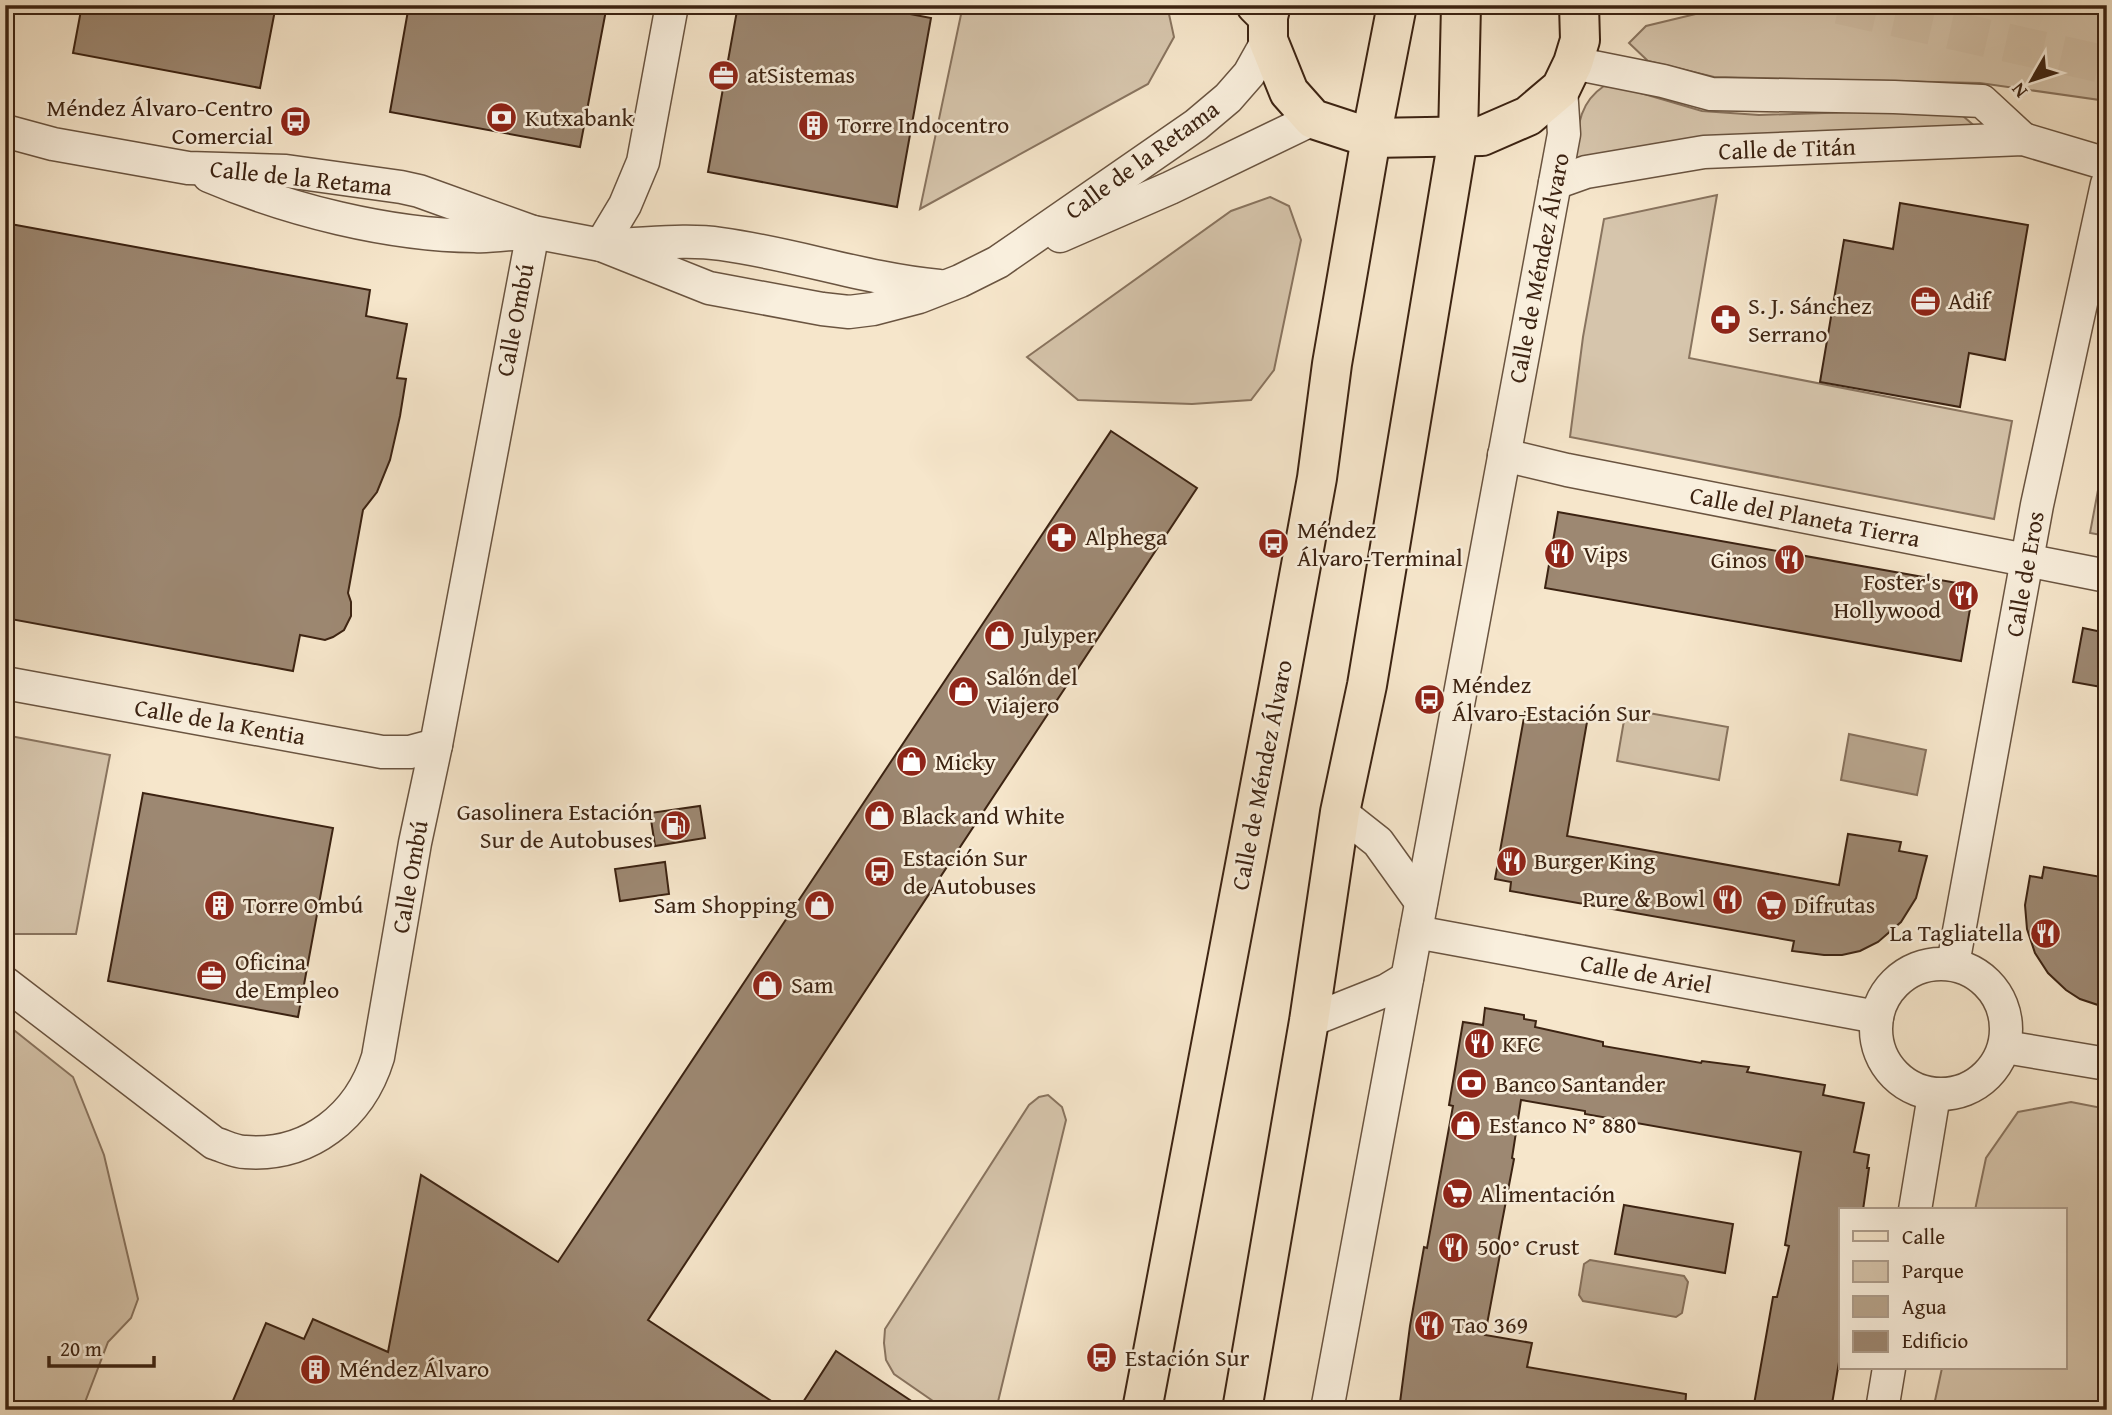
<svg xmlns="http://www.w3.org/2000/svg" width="2112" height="1415" font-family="'Gentium Book Plus',serif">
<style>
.green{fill:#d6c5ac;stroke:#89745f;stroke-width:2}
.water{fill:#b7a48c;stroke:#86705b;stroke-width:2}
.building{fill:#9d8872;stroke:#3c2312;stroke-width:2}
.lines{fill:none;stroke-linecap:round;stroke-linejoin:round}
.motorway-tunnel{stroke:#d1bfa6;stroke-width:38;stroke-dasharray:38 19;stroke-linecap:butt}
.minor-casing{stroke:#6a5440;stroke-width:35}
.primary-casing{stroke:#3c2312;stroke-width:42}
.motorway-casing{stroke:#3c2312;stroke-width:42}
.minor{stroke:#f9efdd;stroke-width:32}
.primary{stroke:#f6e6cb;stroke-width:38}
.motorway{stroke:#f6e6cb;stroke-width:38}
.labels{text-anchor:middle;stroke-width:5;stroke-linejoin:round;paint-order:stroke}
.poi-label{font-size:24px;fill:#3c2312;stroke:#f9efdd;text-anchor:start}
.street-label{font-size:24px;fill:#3c2312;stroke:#f9efdd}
</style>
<rect width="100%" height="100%" fill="#f6e6cb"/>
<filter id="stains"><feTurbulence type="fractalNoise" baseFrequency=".00286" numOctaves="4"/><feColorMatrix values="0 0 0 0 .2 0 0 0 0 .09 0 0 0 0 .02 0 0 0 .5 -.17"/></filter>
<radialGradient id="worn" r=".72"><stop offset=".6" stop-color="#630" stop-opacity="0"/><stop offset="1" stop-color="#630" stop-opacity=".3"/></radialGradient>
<g class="green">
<polygon points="963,5 1167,5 1174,37 1148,84 920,209"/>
<polygon points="1896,5 2107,5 2107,101 1980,83 1714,77 1648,61 1629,43 1646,26 1708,11"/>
<path d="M 1604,86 L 1627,89 L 1702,111 L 1759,115 L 1887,111 L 1963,116 L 1979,130 L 1575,159 C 1578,130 1577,104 1604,86 Z"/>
<polygon points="1717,195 1689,358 2012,421 1994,519 1570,437 1583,337 1604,219"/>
<polygon points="1270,197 1289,206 1301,240 1274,370 1251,400 1192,404 1078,400 1027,357 1231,211"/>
<polygon points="2107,442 2107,536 2090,533"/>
<polygon points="1626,709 1728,727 1719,780 1617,761"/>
<polygon points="5,735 110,755 76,934 12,934 5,929"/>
<polygon points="5,1023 73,1077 104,1155 138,1299 131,1318 108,1342 82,1410 5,1410"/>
<polygon points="1048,1095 1062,1107 1066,1120 996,1410 946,1410 894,1374 886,1360 884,1343 885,1329 1029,1105 1039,1097"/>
<polygon points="2071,1102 2107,1109 2107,1410 1933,1410 1942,1368 2065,1368 2065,1210 1975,1210 1986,1158 2018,1112"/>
</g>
<g class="water">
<polygon points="1849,734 1926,750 1917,795 1841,780"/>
<polygon points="1590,1260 1684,1276 1688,1282 1682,1313 1676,1317 1583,1301 1579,1295 1584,1264"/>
</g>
<g class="building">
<polygon points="82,5 276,5 260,88 73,53"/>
<polygon points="409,5 607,5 580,147 390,112"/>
<polygon points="738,5 863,5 931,18 897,207 708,172"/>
<polygon points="1900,203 2028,225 2005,360 1969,353 1960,407 1820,382 1844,240 1893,249"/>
<polygon points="5,223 370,290 366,316 407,324 397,378 406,379 400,416 390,460 377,492 363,510 348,593 351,602 351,616 344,630 333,637 325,640 300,635 293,671 5,618"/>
<polygon points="1111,431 1197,488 648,1320 785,1410 229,1410 266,1323 304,1339 313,1319 388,1352 421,1175 558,1262"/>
<polygon points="1558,512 1974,586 1961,661 1545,588"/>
<polygon points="2083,628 2107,633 2107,688 2073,682"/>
<polygon points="1525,712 1587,722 1567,836 1839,885 1848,834 1901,842 1899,851 1927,856 1916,898 1901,922 1878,942 1860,951 1842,955 1824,955 1792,951 1794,941 1510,891 1511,882 1495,879"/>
<polygon points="143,793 333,828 298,1017 108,981"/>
<polygon points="700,806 705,838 655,846 650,813"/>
<polygon points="665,862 669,894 620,901 615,869"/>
<polygon points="2044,867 2107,878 2107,1008 2080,999 2066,990 2048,973 2035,953 2027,929 2025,905 2030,876 2042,878"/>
<polygon points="1485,1008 1524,1015 1524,1019 1536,1021 1535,1027 1603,1042 1603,1046 1701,1063 1702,1061 1749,1067 1747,1072 1825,1085 1823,1095 1864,1103 1854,1152 1869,1155 1867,1168 1869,1168 1863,1210 1841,1210 1841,1350 1831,1410 1753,1410 1773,1297 1777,1297 1789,1246 1785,1245 1801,1152 1585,1114 1585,1111 1521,1100 1512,1158 1514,1159 1497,1248 1501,1249 1485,1335 1532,1343 1527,1367 1686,1394 1685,1410 1399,1410 1410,1326 1424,1247 1427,1248 1453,1106 1449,1105 1463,1022 1483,1025"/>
<polygon points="1624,1205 1733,1224 1725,1273 1615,1254"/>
<polygon points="836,1351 925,1410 798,1410"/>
</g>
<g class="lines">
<polyline class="motorway-tunnel" points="1839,5 2107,65"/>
<defs>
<g id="minor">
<polyline points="1573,63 1663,81 1711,94 1894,97 1982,101 2023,139"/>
<polyline points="5,131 53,144 188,168 286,171 401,187 419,191 533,232 601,245 709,288 822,309 849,312 873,309 919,297 960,281 998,262 1196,125 1228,98 1249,74 1268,40"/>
<path d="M 209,176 C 289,210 388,235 475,236 C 491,237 507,234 523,233"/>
<polyline points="1555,183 1586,172 1704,152 2023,139 2107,164"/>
<polyline points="1060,236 1170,188 1313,119"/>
<polyline points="601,245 625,205 643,162 672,5"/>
<path d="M 613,245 C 649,244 686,239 721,244 C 795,254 865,279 939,286"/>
<polyline points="1504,455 1567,470 2107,576"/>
<polyline points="5,683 382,752 410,752 436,745"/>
<polyline points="1340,812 1378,842 1421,902"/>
<polyline points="1416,932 1877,1017"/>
<circle cx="1941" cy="1029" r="65"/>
<polyline points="1953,964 2037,505 2107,184"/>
<path d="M 5,983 L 214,1143 C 224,1146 235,1152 245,1152 C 309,1157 360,1116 378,1057 L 415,843 L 436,745 L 533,232"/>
<polyline points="1309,1021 1387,990 1407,978"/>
<polyline points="2005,1047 2107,1064"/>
<polyline points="1915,1210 1934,1095"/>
<polyline points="1327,1410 1564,134 1561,88"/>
<polyline points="1882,1410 1889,1368"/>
</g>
<g id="primary">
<polyline points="1271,5 1268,17 1268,40 1289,92 1313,119 1371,138 1482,136 1528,116 1561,88 1573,63 1580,40 1579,5"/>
<polyline points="1142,1410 1277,696 1317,478 1332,364 1371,138 1397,5"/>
<polyline points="1242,1410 1309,1021 1340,812 1367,685 1458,138 1461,5"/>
</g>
<polyline id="motorway" points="1256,5 1268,17"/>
</defs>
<use href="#minor" class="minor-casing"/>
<use href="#primary" class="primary-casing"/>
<use href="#motorway" class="motorway-casing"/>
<use href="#minor" class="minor"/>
<use href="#primary" class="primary"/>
<use href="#motorway" class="motorway"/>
</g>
<defs>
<symbol id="office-disc" viewBox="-11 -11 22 22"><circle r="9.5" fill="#8f2418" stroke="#f9efdd"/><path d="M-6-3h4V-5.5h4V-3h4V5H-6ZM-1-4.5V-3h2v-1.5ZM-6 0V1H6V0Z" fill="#fff"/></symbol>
<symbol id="bank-disc" viewBox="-11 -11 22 22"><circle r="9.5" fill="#8f2418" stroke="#f9efdd"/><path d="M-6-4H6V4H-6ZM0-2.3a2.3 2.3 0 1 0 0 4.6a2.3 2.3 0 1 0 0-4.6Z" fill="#fff"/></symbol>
<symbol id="bus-disc" viewBox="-11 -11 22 22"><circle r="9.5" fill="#8f2418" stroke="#f9efdd"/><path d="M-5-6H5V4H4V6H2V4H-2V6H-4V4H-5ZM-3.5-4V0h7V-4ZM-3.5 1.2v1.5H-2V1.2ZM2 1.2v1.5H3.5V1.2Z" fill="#fff"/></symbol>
<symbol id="building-disc" viewBox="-11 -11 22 22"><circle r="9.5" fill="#8f2418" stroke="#f9efdd"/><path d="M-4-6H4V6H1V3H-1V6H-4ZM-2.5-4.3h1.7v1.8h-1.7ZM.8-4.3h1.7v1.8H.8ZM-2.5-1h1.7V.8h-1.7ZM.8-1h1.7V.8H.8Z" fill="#fff"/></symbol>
<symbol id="pharmacy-disc" viewBox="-11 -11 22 22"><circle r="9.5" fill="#8f2418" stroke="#f9efdd"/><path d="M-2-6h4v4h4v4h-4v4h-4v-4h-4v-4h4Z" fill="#fff"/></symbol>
<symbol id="restaurant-disc" viewBox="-11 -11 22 22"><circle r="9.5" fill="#8f2418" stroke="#f9efdd"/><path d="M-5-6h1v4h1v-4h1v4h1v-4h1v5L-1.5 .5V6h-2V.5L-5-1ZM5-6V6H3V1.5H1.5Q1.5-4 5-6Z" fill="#fff"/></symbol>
<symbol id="shop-disc" viewBox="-11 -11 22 22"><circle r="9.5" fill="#8f2418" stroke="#f9efdd"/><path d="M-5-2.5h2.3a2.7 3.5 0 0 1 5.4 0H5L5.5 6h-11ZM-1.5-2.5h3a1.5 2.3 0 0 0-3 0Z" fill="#fff"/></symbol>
<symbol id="fuel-disc" viewBox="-11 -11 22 22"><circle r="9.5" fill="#8f2418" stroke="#f9efdd"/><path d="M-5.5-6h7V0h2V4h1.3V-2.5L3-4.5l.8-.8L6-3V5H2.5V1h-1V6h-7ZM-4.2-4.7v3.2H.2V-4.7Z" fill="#fff"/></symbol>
<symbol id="supermarket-disc" viewBox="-11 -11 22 22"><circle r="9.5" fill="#8f2418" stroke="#f9efdd"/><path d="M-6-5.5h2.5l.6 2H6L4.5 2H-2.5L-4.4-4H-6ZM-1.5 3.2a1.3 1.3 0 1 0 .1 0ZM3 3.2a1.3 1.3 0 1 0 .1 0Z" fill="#fff"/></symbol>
</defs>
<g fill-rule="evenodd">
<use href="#office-disc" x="706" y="58" width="35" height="35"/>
<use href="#bank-disc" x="484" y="100" width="35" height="35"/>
<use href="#bus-disc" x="278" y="104" width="35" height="35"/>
<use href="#building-disc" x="796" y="108" width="35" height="35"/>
<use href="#office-disc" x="1908" y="284" width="35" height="35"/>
<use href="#pharmacy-disc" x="1708" y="302" width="35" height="35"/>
<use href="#pharmacy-disc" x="1044" y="520" width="35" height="35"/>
<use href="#bus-disc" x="1256" y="526" width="35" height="35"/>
<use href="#restaurant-disc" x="1542" y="536" width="35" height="35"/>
<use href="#restaurant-disc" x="1772" y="542" width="35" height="35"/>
<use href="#restaurant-disc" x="1946" y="578" width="35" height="35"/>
<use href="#shop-disc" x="982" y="618" width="35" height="35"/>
<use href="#shop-disc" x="946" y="674" width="35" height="35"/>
<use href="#bus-disc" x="1412" y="682" width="35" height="35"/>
<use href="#shop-disc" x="894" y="744" width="35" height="35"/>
<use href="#shop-disc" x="862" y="798" width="35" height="35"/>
<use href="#fuel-disc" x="658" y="808" width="35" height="35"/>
<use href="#restaurant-disc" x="1494" y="844" width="35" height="35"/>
<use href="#bus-disc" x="862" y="854" width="35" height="35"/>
<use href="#restaurant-disc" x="1710" y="882" width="35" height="35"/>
<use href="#building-disc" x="202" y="888" width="35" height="35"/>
<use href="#shop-disc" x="802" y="888" width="35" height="35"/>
<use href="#supermarket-disc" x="1754" y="888" width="35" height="35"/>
<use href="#restaurant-disc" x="2028" y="916" width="35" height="35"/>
<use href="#office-disc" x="194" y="958" width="35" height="35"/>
<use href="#shop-disc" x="750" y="968" width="35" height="35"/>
<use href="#restaurant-disc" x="1462" y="1026" width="35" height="35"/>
<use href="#bank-disc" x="1454" y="1066" width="35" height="35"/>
<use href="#shop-disc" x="1448" y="1108" width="35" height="35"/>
<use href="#supermarket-disc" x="1440" y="1176" width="35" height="35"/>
<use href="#restaurant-disc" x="1436" y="1230" width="35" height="35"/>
<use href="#restaurant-disc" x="1412" y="1308" width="35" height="35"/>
<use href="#bus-disc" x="1084" y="1340" width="35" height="35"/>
<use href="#building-disc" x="298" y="1352" width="35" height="35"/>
</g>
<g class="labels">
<g class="poi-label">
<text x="747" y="83">atSistemas</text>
<text x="273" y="116" text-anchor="end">Méndez Álvaro-Centro<tspan x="273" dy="28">Comercial</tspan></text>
<text x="525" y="126">Kutxabank</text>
<text x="837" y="133">Torre Indocentro</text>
<text x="1948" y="309">Adif</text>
<text x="1748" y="314">S. J. Sánchez<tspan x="1748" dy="28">Serrano</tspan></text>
<text x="1297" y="538">Méndez<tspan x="1297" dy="28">Álvaro-Terminal</tspan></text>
<text x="1085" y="545">Alphega</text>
<text x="1583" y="562">Vips</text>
<text x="1767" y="568" text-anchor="end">Ginos</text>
<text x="1941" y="590" text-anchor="end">Foster's<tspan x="1941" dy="28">Hollywood</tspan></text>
<text x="1023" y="643">Julyper</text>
<text x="986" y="685">Salón del<tspan x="986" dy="28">Viajero</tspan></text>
<text x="1452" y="693">Méndez<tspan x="1452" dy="28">Álvaro-Estación Sur</tspan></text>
<text x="935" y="770">Micky</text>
<text x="653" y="820" text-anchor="end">Gasolinera Estación<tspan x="653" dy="28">Sur de Autobuses</tspan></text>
<text x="902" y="824">Black and White</text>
<text x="903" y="866">Estación Sur<tspan x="903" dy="28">de Autobuses</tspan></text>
<text x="1534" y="869">Burger King</text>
<text x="1705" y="907" text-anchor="end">Pure &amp; Bowl</text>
<text x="243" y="913">Torre Ombú</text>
<text x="797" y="913" text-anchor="end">Sam Shopping</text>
<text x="1794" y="913">Difrutas</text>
<text x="2023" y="941" text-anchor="end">La Tagliatella</text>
<text x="235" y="970">Oficina<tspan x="235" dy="28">de Empleo</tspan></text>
<text x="791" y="993">Sam</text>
<text x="1502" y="1052">KFC</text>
<text x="1495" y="1092">Banco Santander</text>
<text x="1489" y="1133">Estanco N° 880</text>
<text x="1480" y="1202">Alimentación</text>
<text x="1477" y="1255">500° Crust</text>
<text x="1452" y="1333">Tao 369</text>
<text x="1125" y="1366">Estación Sur</text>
<text x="339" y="1377">Méndez Álvaro</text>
</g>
<g class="street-label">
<text transform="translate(1787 149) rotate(-2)" y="8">Calle de Titán</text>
<text transform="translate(1142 160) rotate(-36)" y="8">Calle de la Retama</text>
<text transform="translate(301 178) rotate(6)" y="8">Calle de la Retama</text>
<text transform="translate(1539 268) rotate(-79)" y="8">Calle de Méndez Álvaro</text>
<text transform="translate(515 320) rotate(-79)" y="8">Calle Ombú</text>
<text transform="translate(1805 517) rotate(11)" y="8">Calle del Planeta Tierra</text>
<text transform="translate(2025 574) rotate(-80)" y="8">Calle de Eros</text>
<text transform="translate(220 722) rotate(10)" y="8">Calle de la Kentia</text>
<text transform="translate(1262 775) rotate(-79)" y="8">Calle de Méndez Álvaro</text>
<text transform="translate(410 877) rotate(-80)" y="8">Calle Ombú</text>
<text transform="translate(1646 974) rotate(10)" y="8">Calle de Ariel</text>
</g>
</g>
<rect width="2112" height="1415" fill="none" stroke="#f6e6cb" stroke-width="28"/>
<rect x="7" y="7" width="2098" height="1401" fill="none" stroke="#3c2312" stroke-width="3.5"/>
<rect x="14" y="14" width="2084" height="1387" fill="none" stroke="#3c2312" stroke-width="2"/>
<rect x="1839" y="1208" width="228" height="161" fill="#f9efdd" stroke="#ad9d8c" stroke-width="2"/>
<rect x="1853" y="1231" width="35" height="10" fill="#f6e6cb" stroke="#ad9d8c" stroke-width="2"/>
<text x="1902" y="1244" font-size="21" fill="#3c2312">Calle</text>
<rect x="1853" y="1261" width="35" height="21" fill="#d6c5ac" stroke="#ad9d8c" stroke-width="2"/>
<text x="1902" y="1278" font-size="21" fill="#3c2312">Parque</text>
<rect x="1853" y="1296" width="35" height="21" fill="#b7a48c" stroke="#ad9d8c" stroke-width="2"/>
<text x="1902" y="1314" font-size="21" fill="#3c2312">Agua</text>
<rect x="1853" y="1331" width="35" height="21" fill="#9d8872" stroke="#ad9d8c" stroke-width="2"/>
<text x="1902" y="1348" font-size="21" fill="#3c2312">Edificio</text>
<g transform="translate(2032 80) rotate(231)" stroke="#f9efdd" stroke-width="5" paint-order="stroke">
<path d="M0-5L12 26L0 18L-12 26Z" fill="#3c2312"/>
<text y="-10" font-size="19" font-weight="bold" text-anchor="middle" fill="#3c2312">N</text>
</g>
<path d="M49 1356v10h105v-10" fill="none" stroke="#3c2312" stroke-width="3.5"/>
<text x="60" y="1356" font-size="21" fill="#3c2312" stroke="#f9efdd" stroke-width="5" paint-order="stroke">20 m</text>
<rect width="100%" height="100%" filter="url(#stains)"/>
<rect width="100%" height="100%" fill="url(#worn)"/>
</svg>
